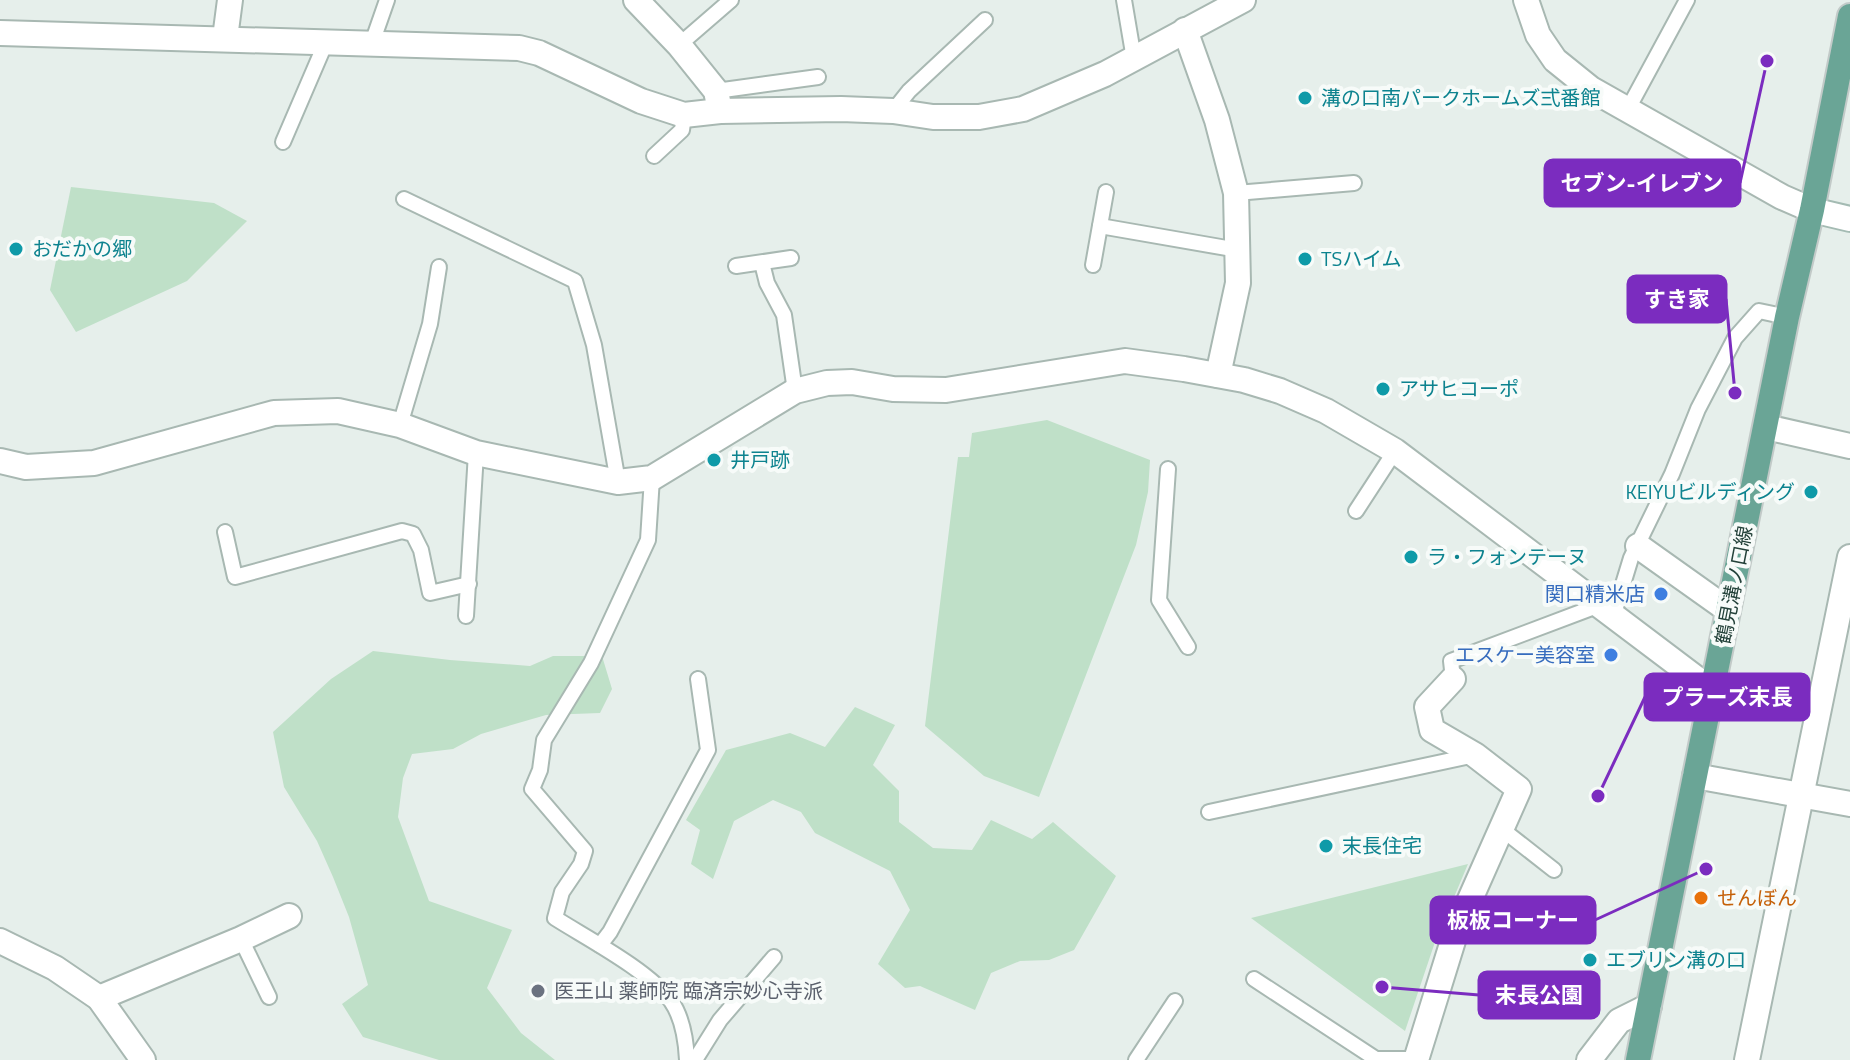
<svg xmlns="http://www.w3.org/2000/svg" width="1850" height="1060" font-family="'Titillium Web','Noto Sans JP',sans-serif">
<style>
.green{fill:#bfe0c8}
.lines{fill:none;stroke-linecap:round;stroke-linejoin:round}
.lane-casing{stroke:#a8b8b2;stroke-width:18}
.street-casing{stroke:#a8b8b2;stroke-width:28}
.secondary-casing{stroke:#a4bbb3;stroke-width:28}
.primary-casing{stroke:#c2cac8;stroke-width:28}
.lane{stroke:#fff;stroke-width:14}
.street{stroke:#fff;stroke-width:24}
.secondary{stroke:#fff;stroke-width:24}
.primary{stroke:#6aa596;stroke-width:24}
.culture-dot{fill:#0f9aa8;stroke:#f7fbf9;stroke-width:3}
.shop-dot{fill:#3f7fe0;stroke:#f7fbf9;stroke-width:3}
.food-dot{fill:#e8710a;stroke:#f7fbf9;stroke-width:3}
.worship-dot{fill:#6b7280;stroke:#f7fbf9;stroke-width:3}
.labels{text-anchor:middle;stroke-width:8;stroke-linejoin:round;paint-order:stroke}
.culture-label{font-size:20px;fill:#0d838f;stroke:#f7fbf9;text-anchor:start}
.street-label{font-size:20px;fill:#24423a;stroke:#f7fbf9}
.shop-label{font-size:20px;fill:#366cbe;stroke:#f7fbf9;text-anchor:end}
.food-label{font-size:20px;fill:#c56008;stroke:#f7fbf9;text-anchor:start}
.worship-label{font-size:20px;fill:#5b616d;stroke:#f7fbf9;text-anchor:start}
.leader{fill:none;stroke:#7b2cbf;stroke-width:3}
.callout-dot{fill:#7b2cbf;stroke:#f7fbf9;stroke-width:3}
.callout{fill:#7b2cbf;stroke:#7b2cbf;stroke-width:3}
.callout-label{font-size:22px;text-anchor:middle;font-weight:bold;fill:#fff}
</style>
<rect width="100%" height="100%" fill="#e6efeb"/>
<g class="green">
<polygon points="71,187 214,203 247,221 187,281 76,332 50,290"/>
<polygon points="1047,420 1150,460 1148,492 1136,545 1039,797 984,776 925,726 958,457 969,457 972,433"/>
<polygon points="373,651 450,660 530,666 553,656 602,656 612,689 600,713 546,715 481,734 453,749 412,754 403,778 398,817 429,901 512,930 487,988 521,1033 555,1060 439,1060 363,1037 342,1004 368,985 349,917 333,877 317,841 284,787 273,732 331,679"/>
<polygon points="855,707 895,725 873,765 899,791 899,822 933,848 972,850 991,820 1032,839 1053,822 1116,876 1074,950 1049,960 1020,961 991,973 975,1010 920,986 905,988 878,964 910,910 890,871 815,833 801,812 773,800 734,821 713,879 691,864 700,830 686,820 726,750 790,733 825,747"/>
<polygon points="1468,864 1435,942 1405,1031 1251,918"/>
</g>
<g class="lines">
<defs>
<g id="lane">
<polyline points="1124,0 1134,59"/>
<polyline points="372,43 387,0"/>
<polyline points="679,45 731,0"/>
<polyline points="716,91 818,77"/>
<polyline points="1628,109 1687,0"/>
<polyline points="893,111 909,91 985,20"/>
<polyline points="283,142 326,42"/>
<polyline points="654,156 682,130 684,115"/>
<polyline points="1236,193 1354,183"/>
<polyline points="404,199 575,281 594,345 618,482"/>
<polyline points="1100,226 1238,250"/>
<polyline points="762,263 767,283 784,315 795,391"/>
<polyline points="1093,265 1106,192"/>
<polyline points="736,266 791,258"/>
<polyline points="400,425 430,324 439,267"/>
<polyline points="1168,469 1159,600 1188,647"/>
<path d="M 652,478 L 648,540 L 591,663 L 544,740 L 540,770 L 532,789 L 585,851 L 581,864 L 562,892 L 555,918 C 588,939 648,970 671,1001 C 683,1018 686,1040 687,1060"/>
<polyline points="1356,511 1395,451"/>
<polyline points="225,532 235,577 402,531 413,534 421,550 430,593 469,584"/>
<polyline points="466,616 476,453"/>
<polyline points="1613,617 1631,558 1672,474 1698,409 1735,338 1759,311 1787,317"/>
<polyline points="1453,679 1451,661 1597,606"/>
<polyline points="1209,812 1475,755"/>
<polyline points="1503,830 1554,870"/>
<polyline points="241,939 269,997"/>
<polyline points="600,945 610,932 708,750 698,679"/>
<polyline points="1254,979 1376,1059 1416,1059"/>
<polyline points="695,1060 720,1020 774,957"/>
<polyline points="1136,1060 1175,1001"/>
</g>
<g id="street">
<polyline points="636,0 679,45 716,91 720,111"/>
<polyline points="1526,0 1538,35 1555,60 1591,89 1782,197 1812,210"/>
<polyline points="1185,30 1217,120 1236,193 1238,283 1218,375"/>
<polyline points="0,33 519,48 539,53 641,101 684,115 720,111 841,109 893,111 933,117 979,117 1023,109 1105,74 1243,0"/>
<polyline points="225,38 230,0"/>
<polyline points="1766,427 1850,446"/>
<polyline points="0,461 26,467 94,463 274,413 338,411 400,425 476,453 618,482 652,478 795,391 827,383 852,382 893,389 946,390 1125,361 1184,369 1244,380 1280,391 1326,411 1395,451 1713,691"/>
<polyline points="1638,546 1728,610"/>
<polyline points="1695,776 1850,804"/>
<polyline points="0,941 55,968 99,998 143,1060"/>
<polyline points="99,998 241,939 289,916"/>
<polyline points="1416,1060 1456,931 1519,789 1475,755 1432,730 1427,707 1453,679"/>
<polyline points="1589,1060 1619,1021 1649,1006"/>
<polyline points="1747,1060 1850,557"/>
</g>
<polyline id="secondary" points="1812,210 1850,219"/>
<polyline id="primary" points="1638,1060 1787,317 1812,210 1850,16"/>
</defs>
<use href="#lane" class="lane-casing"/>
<use href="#street" class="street-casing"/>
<use href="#secondary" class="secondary-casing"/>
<use href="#primary" class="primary-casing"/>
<use href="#lane" class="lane"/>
<use href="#street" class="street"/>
<use href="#secondary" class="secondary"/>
<use href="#primary" class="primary"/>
</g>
<g class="culture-dot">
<circle cx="1305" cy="98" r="8"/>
<circle cx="16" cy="249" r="8"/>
<circle cx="1305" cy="259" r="8"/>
<circle cx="1383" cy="389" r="8"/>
<circle cx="714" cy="460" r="8"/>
<circle cx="1811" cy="492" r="8"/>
<circle cx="1411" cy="557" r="8"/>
<circle cx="1326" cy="846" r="8"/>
<circle cx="1590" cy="960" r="8"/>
</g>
<g class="shop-dot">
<circle cx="1661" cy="594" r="8"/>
<circle cx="1611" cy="655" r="8"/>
</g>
<circle class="food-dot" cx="1701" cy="898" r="8"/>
<circle class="worship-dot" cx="538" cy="991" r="8"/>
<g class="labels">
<g class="culture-label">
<text x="1321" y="105">溝の口南パークホームズ弍番館</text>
<text x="32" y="256">おだかの郷</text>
<text x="1321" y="266">TSハイム</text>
<text x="1399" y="396">アサヒコーポ</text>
<text x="730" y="467">井戸跡</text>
<text x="1795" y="499" text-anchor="end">KEIYUビルディング</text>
<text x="1427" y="564">ラ・フォンテーヌ</text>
<text x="1342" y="853">末長住宅</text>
<text x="1606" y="967">エブリン溝の口</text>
</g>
<g class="street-label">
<text transform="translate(1734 585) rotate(-79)" y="7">鶴見溝ノ口線</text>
</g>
<g class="shop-label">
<text x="1645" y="601">関口精米店</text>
<text x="1595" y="662">エスケー美容室</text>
</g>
<g class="food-label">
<text x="1717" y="905">せんぼん</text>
</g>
<g class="worship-label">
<text x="554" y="998">医王山 薬師院 臨済宗妙心寺派</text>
</g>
</g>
<path class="leader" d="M1767 61L1740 183M1735 393L1726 299M1598 796L1645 697M1706 869L1595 920M1382 987L1479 995"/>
<g class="callout-dot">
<circle cx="1767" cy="61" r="8"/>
<circle cx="1735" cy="393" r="8"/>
<circle cx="1598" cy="796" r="8"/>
<circle cx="1706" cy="869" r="8"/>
<circle cx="1382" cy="987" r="8"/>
</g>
<g class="callout">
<rect x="1545" y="160" width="195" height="46" rx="8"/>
<rect x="1628" y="276" width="98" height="46" rx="8"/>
<rect x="1645" y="674" width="164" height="46" rx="8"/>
<rect x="1431" y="897" width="164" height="46" rx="8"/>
<rect x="1479" y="972" width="120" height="46" rx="8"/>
</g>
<g class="callout-label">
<text x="1642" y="191">セブン-イレブン</text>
<text x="1677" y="307">すき家</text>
<text x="1727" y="705">プラーズ末長</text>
<text x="1513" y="928">板板コーナー</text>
<text x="1539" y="1003">末長公園</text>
</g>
</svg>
